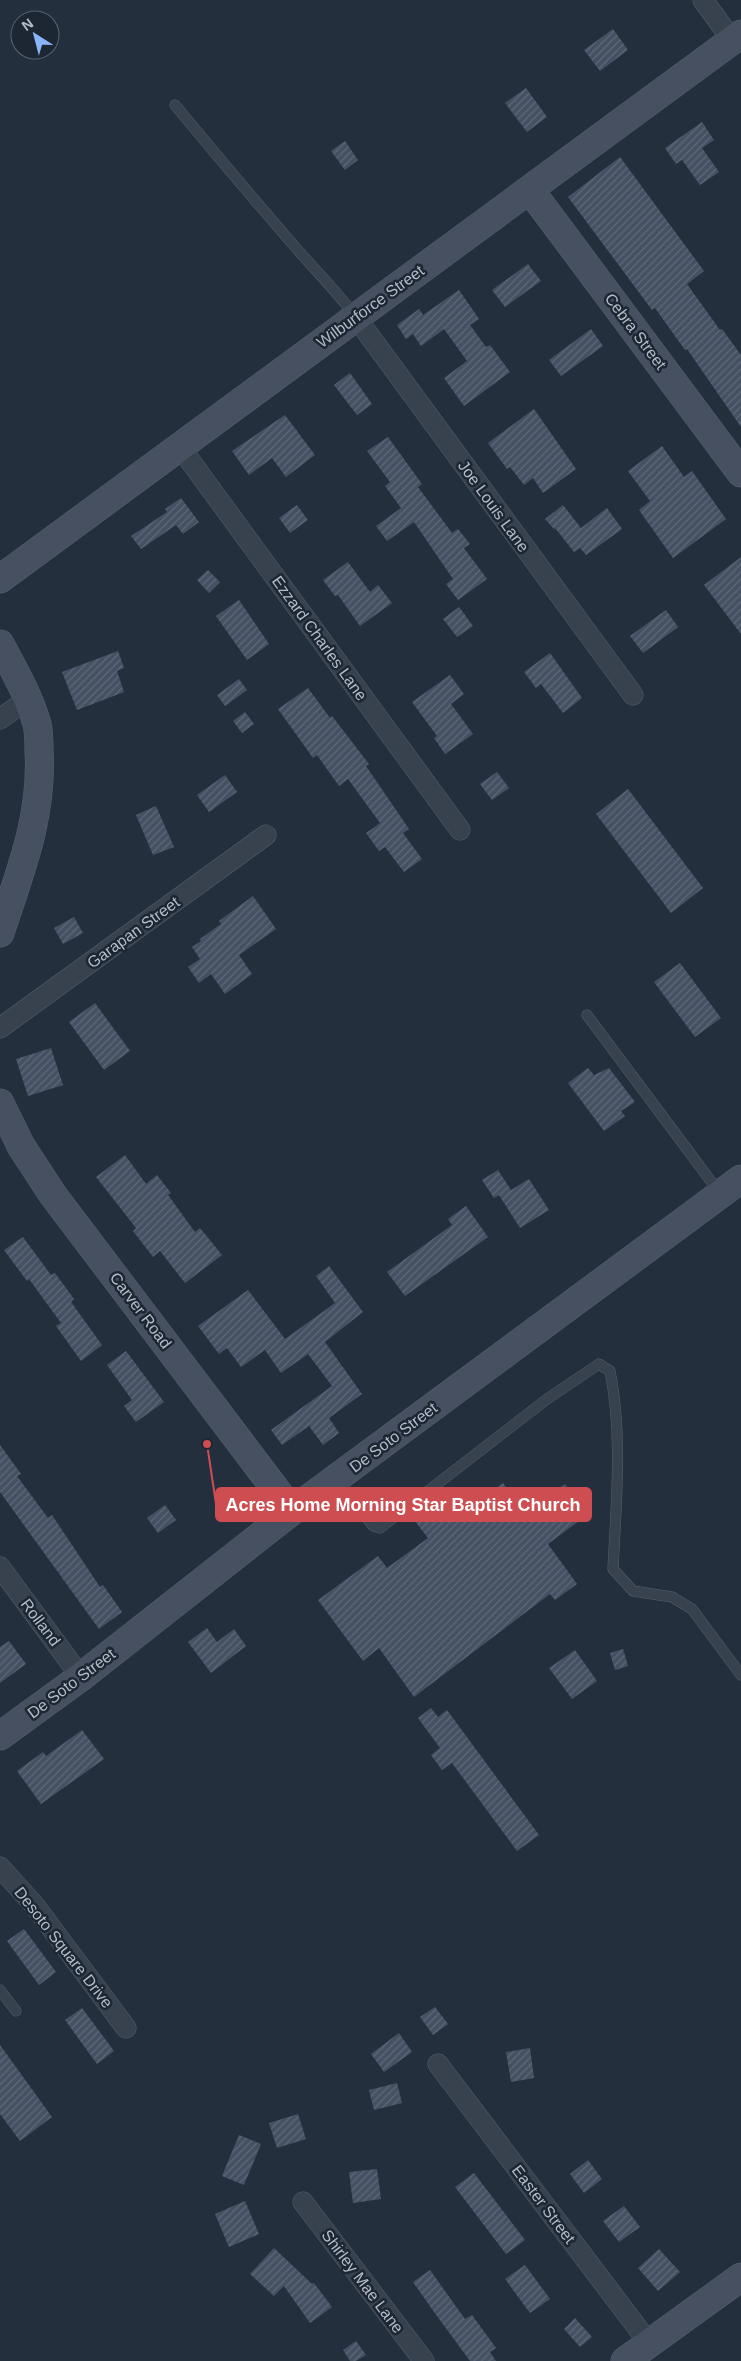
<svg xmlns="http://www.w3.org/2000/svg" width="741" height="2361" font-family="Helvetica,sans-serif">
<style>
.building{fill:url(#building-hatch)}
.lines{fill:none;stroke-linecap:round;stroke-linejoin:round}
.lane-casing{stroke:#565f6c;stroke-width:11}
.street-casing{stroke:#565f6c;stroke-width:21}
.secondary-casing{stroke:#565f6c;stroke-width:29}
.lane{stroke:#38414e;stroke-width:10}
.street{stroke:#38414e;stroke-width:20}
.secondary{stroke:#465061;stroke-width:28}
.labels{text-anchor:middle;stroke-width:5;stroke-linejoin:round;paint-order:stroke}
.street-label{font-size:16px;fill:#b4bcc9;stroke:#1d2633}
.leader{fill:none;stroke:#ce4d50;stroke-width:2}
.callout-dot{fill:#ce4d50;stroke:#1d2633;stroke-width:2}
.callout{fill:#ce4d50;stroke:#ce4d50;stroke-width:2}
.callout-label{font-size:18px;text-anchor:middle;font-weight:bold;fill:#fff}
</style>
<defs>
<pattern id="building-hatch" width="6" height="6" patternUnits="userSpaceOnUse" patternTransform="scale(1.25)"><rect width="6" height="6" fill="#455162"/><path d="M-1 1l2-2M0 6l6-6M5 7l2-2" fill="none" stroke="#5d6877"/></pattern>
</defs>
<rect width="100%" height="100%" fill="#242f3e"/>
<g class="building">
<polygon points="613,29 628,50 600,71 584,50"/>
<polygon points="526,88 547,117 527,132 505,103"/>
<polygon points="702,122 714,140 702,148 719,172 700,185 682,160 676,164 665,148"/>
<polygon points="345,141 358,160 345,170 331,151"/>
<polygon points="620,157 704,271 687,284 720,330 722,329 741,355 741,427 687,349 685,350 655,308 652,310 568,197"/>
<polygon points="528,264 541,281 505,307 492,290"/>
<polygon points="459,290 479,319 470,325 486,347 490,345 510,372 464,406 444,378 467,361 444,329 421,346 413,334 406,339 397,325 419,309 423,315"/>
<polygon points="591,329 603,346 561,376 549,360"/>
<polygon points="350,373 372,404 357,415 334,385"/>
<polygon points="534,409 576,469 543,493 533,478 524,485 510,467 507,469 488,443"/>
<polygon points="285,415 315,455 286,477 272,458 249,475 232,451"/>
<polygon points="388,437 422,484 418,487 452,533 458,529 470,544 464,548 487,579 458,600 446,584 453,579 414,522 387,541 376,526 401,508 385,486 390,482 367,451"/>
<polygon points="662,446 684,477 692,471 726,519 673,558 639,510 650,501 628,471"/>
<polygon points="181,498 199,522 183,534 176,525 141,549 131,536 167,512 165,509"/>
<polygon points="297,505 308,520 290,533 279,518"/>
<polygon points="563,505 581,528 607,508 622,529 586,555 580,548 574,552 555,528 554,529 545,519"/>
<polygon points="741,557 741,634 704,585"/>
<polygon points="348,562 370,592 378,585 392,603 360,626 338,595 335,596 323,580"/>
<polygon points="208,570 220,582 209,593 197,580"/>
<polygon points="239,600 269,644 247,660 216,616"/>
<polygon points="459,607 473,626 457,637 443,619"/>
<polygon points="666,610 678,627 643,653 630,636"/>
<polygon points="118,651 124,668 117,671 124,692 77,710 62,672"/>
<polygon points="550,653 582,698 563,713 541,684 536,688 524,672"/>
<polygon points="450,675 464,694 451,704 473,734 445,754 434,738 437,736 412,702"/>
<polygon points="239,679 247,690 225,706 217,695"/>
<polygon points="308,688 330,718 332,716 369,764 366,766 409,829 403,833 422,859 404,872 385,847 379,851 366,833 380,823 348,779 339,786 317,755 313,758 278,709"/>
<polygon points="245,712 254,724 242,733 233,721"/>
<polygon points="497,772 509,788 492,800 480,784"/>
<polygon points="225,775 237,792 209,812 197,795"/>
<polygon points="628,789 703,888 671,913 596,814"/>
<polygon points="156,806 174,847 153,855 136,815"/>
<polygon points="253,896 276,929 239,955 252,974 225,994 211,974 199,983 188,967 200,959 192,947 201,941 200,939 221,924 219,921"/>
<polygon points="74,917 83,933 63,944 54,928"/>
<polygon points="680,963 721,1018 695,1037 654,982"/>
<polygon points="95,1003 130,1051 104,1070 69,1022"/>
<polygon points="51,1048 63,1085 28,1096 16,1059"/>
<polygon points="588,1068 594,1075 609,1068 635,1102 621,1111 625,1116 604,1131 568,1083"/>
<polygon points="125,1155 146,1184 157,1175 171,1193 168,1195 195,1232 200,1228 222,1255 185,1283 160,1251 153,1257 133,1231 136,1228 96,1177"/>
<polygon points="498,1170 511,1190 529,1179 549,1210 520,1228 499,1195 494,1198 482,1180"/>
<polygon points="466,1206 488,1237 405,1296 387,1272 452,1225 448,1219"/>
<polygon points="23,1237 51,1275 55,1273 74,1299 71,1302 102,1345 81,1361 56,1326 61,1323 29,1279 27,1281 4,1250"/>
<polygon points="329,1266 363,1312 325,1342 362,1394 329,1418 339,1433 323,1445 309,1426 282,1445 271,1430 332,1386 308,1354 281,1373 265,1350 241,1367 227,1348 219,1354 198,1326 248,1290 285,1339 335,1303 316,1276"/>
<polygon points="126,1351 164,1402 136,1422 124,1406 132,1400 107,1365"/>
<polygon points="0,1445 21,1474 17,1476 48,1518 52,1515 100,1587 103,1585 122,1612 99,1629 0,1492"/>
<polygon points="503,1483 525,1513 565,1484 587,1515 548,1544 577,1584 555,1600 550,1594 414,1697 379,1648 363,1661 318,1600 378,1556 387,1568 428,1538 414,1520 455,1490 468,1508"/>
<polygon points="165,1505 176,1520 158,1533 147,1518"/>
<polygon points="207,1628 217,1642 234,1629 246,1646 211,1673 188,1642"/>
<polygon points="9,1641 26,1664 0,1683 0,1647"/>
<polygon points="623,1649 628,1666 615,1670 610,1653"/>
<polygon points="575,1650 597,1681 572,1699 549,1668"/>
<polygon points="431,1708 438,1717 447,1710 539,1835 517,1851 452,1763 442,1770 431,1755 440,1748 418,1718"/>
<polygon points="82,1730 104,1759 41,1804 17,1771 43,1752 46,1756"/>
<polygon points="24,1929 56,1972 39,1985 7,1941"/>
<polygon points="435,2007 448,2024 433,2035 420,2017"/>
<polygon points="82,2008 114,2051 97,2064 65,2020"/>
<polygon points="399,2033 412,2052 384,2072 371,2054"/>
<polygon points="0,2045 52,2117 20,2141 0,2114"/>
<polygon points="530,2048 534,2078 511,2082 506,2052"/>
<polygon points="397,2083 402,2103 374,2110 369,2090"/>
<polygon points="298,2114 306,2139 277,2148 269,2123"/>
<polygon points="239,2135 261,2144 244,2185 222,2176"/>
<polygon points="588,2160 602,2179 584,2193 570,2174"/>
<polygon points="377,2169 381,2199 353,2203 349,2172"/>
<polygon points="474,2173 525,2240 506,2254 455,2187"/>
<polygon points="245,2201 259,2234 229,2247 215,2214"/>
<polygon points="624,2206 640,2227 619,2242 603,2221"/>
<polygon points="274,2248 312,2284 314,2283 332,2307 310,2323 284,2286 274,2296 250,2274"/>
<polygon points="659,2249 680,2272 658,2291 638,2268"/>
<polygon points="525,2265 550,2299 530,2313 505,2279"/>
<polygon points="430,2270 465,2319 472,2315 496,2348 490,2352 496,2361 470,2361 434,2312 413,2282"/>
<polygon points="575,2318 592,2337 580,2347 564,2329"/>
<polygon points="356,2341 366,2355 356,2361 350,2361 343,2350"/>
</g>
<g class="lines">
<defs>
<g id="lane">
<path d="M 175,105 C 213,151 251,196 290,241 C 312,267 335,289 355,316"/>
<polyline points="587,1015 719,1192"/>
<path d="M 338,1479 L 373,1526 L 380,1528 L 547,1399 L 599,1364 L 610,1371 C 623,1435 616,1504 613,1569 L 633,1591 L 672,1597 L 692,1609 L 741,1675"/>
<polyline points="0,1990 16,2011"/>
</g>
<g id="street">
<polyline points="703,0 732,40"/>
<polyline points="355,316 633,695"/>
<polyline points="180,447 460,830"/>
<polyline points="0,719 28,699"/>
<polyline points="0,1028 266,835"/>
<polyline points="0,1567 81,1677"/>
<polyline points="0,1867 35,1906 126,2028"/>
<polyline points="438,2064 649,2343"/>
<polyline points="303,2202 424,2361"/>
</g>
<g id="secondary">
<polyline points="530,190 741,473"/>
<polyline points="0,579 741,34"/>
<path d="M 0,644 C 14,670 29,696 37,724 C 39,732 39,742 39,751 C 43,816 20,872 0,933"/>
<polyline points="0,1103 21,1146 53,1195 292,1511"/>
<polyline points="0,1736 81,1677 292,1511 741,1179"/>
<polyline points="625,2361 741,2277"/>
</g>
</defs>
<use href="#lane" class="lane-casing"/>
<use href="#street" class="street-casing"/>
<use href="#secondary" class="secondary-casing"/>
<use href="#lane" class="lane"/>
<use href="#street" class="street"/>
<use href="#secondary" class="secondary"/>
</g>
<g class="labels">
<g class="street-label">
<text transform="translate(370 306) rotate(-36)" y="6">Wilburforce Street</text>
<text transform="translate(636 331) rotate(53)" y="6">Cebra Street</text>
<text transform="translate(494 506) rotate(54)" y="6">Joe Louis Lane</text>
<text transform="translate(320 638) rotate(54)" y="6">Ezzard Charles Lane</text>
<text transform="translate(133 932) rotate(-36)" y="6">Garapan Street</text>
<text transform="translate(141 1310) rotate(53)" y="6">Carver Road</text>
<text transform="translate(393 1437) rotate(-37)" y="6">De Soto Street</text>
<text transform="translate(41 1622) rotate(53)" y="6">Rolland</text>
<text transform="translate(71 1683) rotate(-37)" y="6">De Soto Street</text>
<text transform="translate(64 1947) rotate(52)" y="6">Desoto Square Drive</text>
<text transform="translate(544 2204) rotate(53)" y="6">Easter Street</text>
<text transform="translate(363 2281) rotate(53)" y="6">Shirley Mae Lane</text>
</g>
</g>
<path class="leader" d="M207 1444L216 1504"/>
<circle class="callout-dot" cx="207" cy="1444" r="5"/>
<rect class="callout" x="216" y="1488" width="375" height="33" rx="5"/>
<g class="callout-label">
<text x="403" y="1511">Acres Home Morning Star Baptist Church</text>
</g>
<g transform="translate(35 35) rotate(324)"><circle r="24" fill="#1d2633" stroke="#59626f"/>
<path d="M0-4L9 19L0 12L-9 19Z" fill="#8ab4f8"/>
<text y="-8" font-size="14" font-weight="bold" text-anchor="middle" fill="#b4bcc9">N</text>
</g>
</svg>
